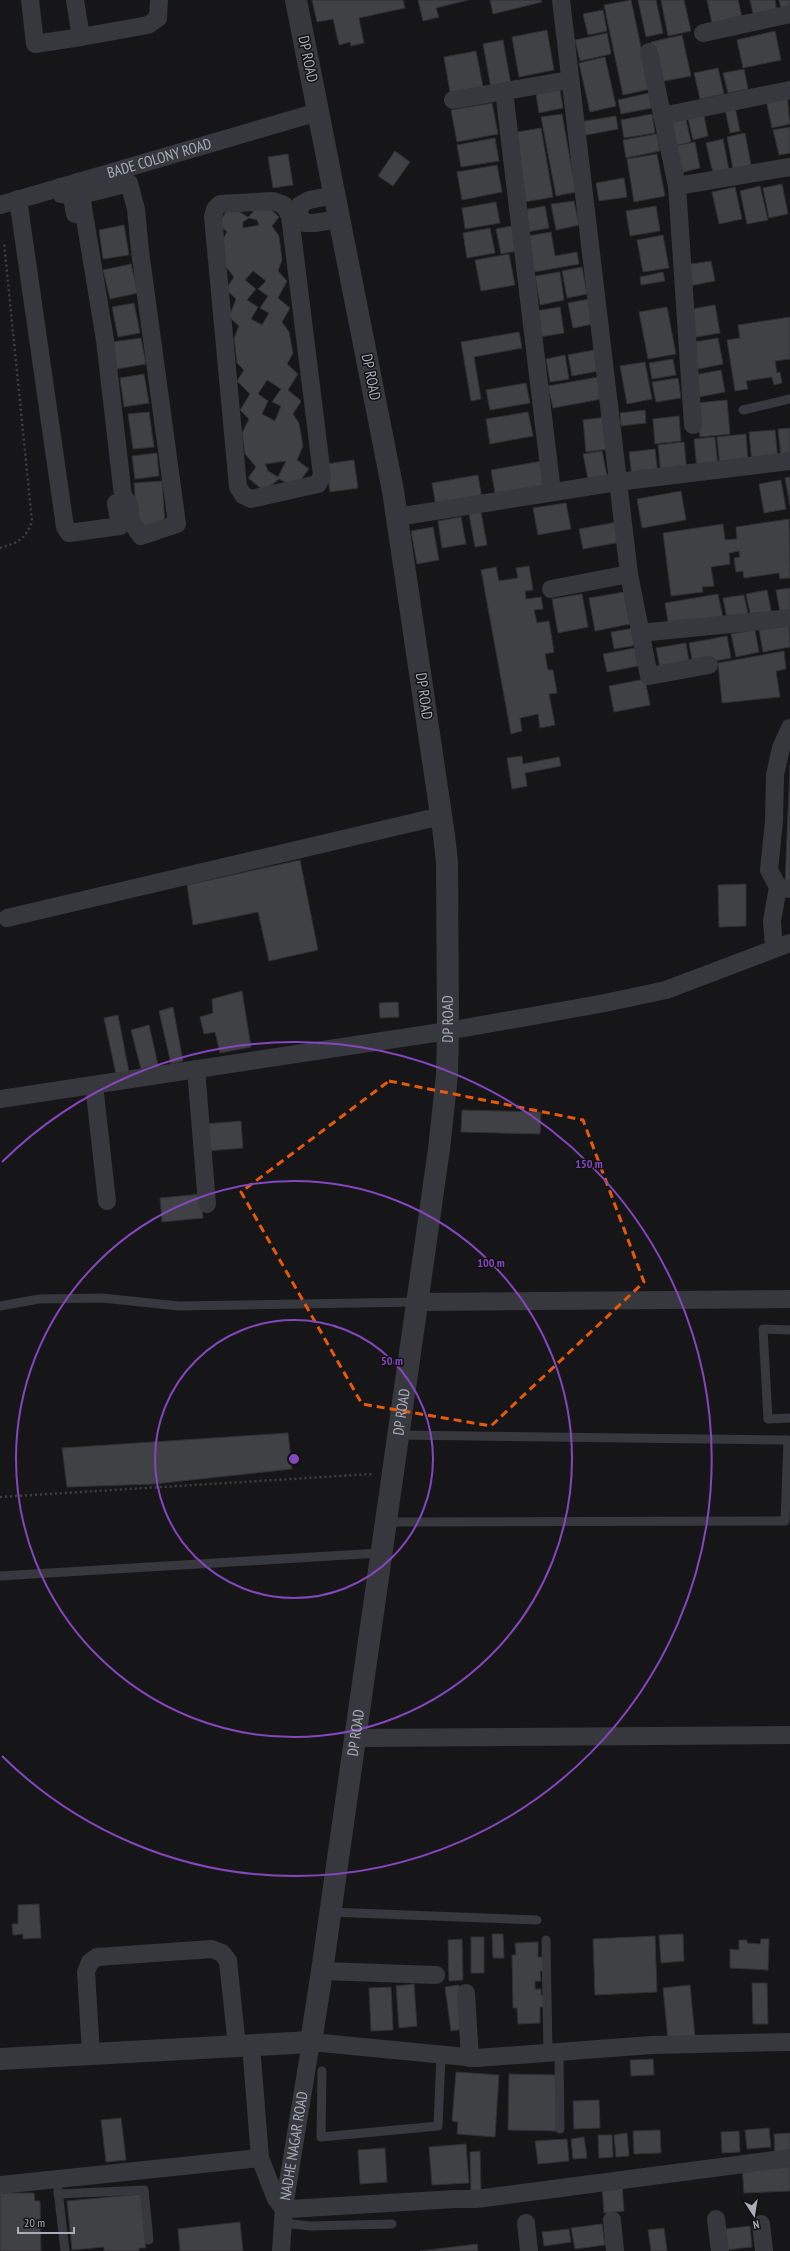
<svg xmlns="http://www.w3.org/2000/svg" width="790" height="2251" font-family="'PT Sans Narrow',sans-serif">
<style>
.building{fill:#404145;stroke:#303034;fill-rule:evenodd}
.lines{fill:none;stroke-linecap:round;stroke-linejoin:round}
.path{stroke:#3d3f44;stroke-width:2.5;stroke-dasharray:2 3;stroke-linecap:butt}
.service{stroke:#37383d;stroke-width:9}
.minor{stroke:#37383d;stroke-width:18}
.tertiary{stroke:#37383d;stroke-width:22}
.marked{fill:none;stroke:#e8590c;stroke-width:3;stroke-dasharray:8 5;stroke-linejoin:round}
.ring{fill:none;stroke:#8446be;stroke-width:2}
.labels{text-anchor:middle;stroke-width:3;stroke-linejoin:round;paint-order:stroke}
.street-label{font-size:15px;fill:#a8adb8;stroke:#111113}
.centre{fill:#8446be;stroke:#111113;stroke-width:2}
.ring-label{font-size:12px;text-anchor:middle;font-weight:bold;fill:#8446be;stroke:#111113;stroke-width:3;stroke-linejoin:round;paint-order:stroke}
</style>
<rect width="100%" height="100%" fill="#161618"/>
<g class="building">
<polygon points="312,0 403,0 405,8 359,18 364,43 351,46 350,42 339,45 333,19 317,22"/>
<polygon points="418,0 468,0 436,8 439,17 423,21"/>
<polygon points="490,0 541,0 542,2 493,14"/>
<polygon points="631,0 650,89 623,95 604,5"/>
<polygon points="638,0 656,0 663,33 646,37"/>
<polygon points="661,0 684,0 691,31 668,36"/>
<polygon points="707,0 738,0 743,21 713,28"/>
<polygon points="750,0 775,0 777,12 754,17"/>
<polygon points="779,0 790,0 790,9 782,11"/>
<polygon points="603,10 607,31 588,35 583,14"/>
<polygon points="547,30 554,70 519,77 512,37"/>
<polygon points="775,31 781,60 743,68 737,40"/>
<polygon points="607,33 611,54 580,61 575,40"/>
<polygon points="682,35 691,76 659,82 651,42"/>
<polygon points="503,40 511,85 491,88 483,44"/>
<polygon points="476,51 484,92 451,98 444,57"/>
<polygon points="605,57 616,106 590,112 579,63"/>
<polygon points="718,68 724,94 700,99 694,73"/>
<polygon points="744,69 748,89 728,93 723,73"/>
<polygon points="559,84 563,108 539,113 535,88"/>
<polygon points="649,93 652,108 621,114 618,100"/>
<polygon points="787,95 790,124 772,128 766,100"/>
<polygon points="734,102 740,131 730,133 724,104"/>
<polygon points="492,103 498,134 457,142 451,110"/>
<polygon points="703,111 708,136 693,140 687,114"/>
<polygon points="562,114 576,192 556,196 541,117"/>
<polygon points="652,114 655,133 624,138 621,120"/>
<polygon points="685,115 691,142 674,146 668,119"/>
<polygon points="616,116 618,129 581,136 579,122"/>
<polygon points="790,127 790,153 779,155 773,130"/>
<polygon points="541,128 553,197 524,202 512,133"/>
<polygon points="745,133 751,165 733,169 727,137"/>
<polygon points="657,134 660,151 626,158 623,140"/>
<polygon points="495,138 499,161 461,167 457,145"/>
<polygon points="723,139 729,170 713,173 706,143"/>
<polygon points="695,142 700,168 680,173 674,146"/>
<polygon points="395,151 410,162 393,186 378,176"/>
<polygon points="288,154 293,185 273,188 268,157"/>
<polygon points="657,154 665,196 634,202 627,159"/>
<polygon points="497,165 502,192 462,200 457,172"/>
<polygon points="624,178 627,197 599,201 596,183"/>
<polygon points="782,184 788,214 769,218 763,188"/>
<polygon points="760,186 768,220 747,224 740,191"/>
<polygon points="735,187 742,219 719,224 712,192"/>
<polygon points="574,201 579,225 556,230 551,204"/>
<path d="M 263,202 L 279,217 L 272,226 L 279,236 L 282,260 L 278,271 L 287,281 L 278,298 L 290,308 L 282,322 L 289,332 L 293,353 L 287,364 L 298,374 L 288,390 L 301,401 L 293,414 L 299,423 L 303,446 L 297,460 L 309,469 L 295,487 L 279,479 L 264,491 L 248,478 L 256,467 L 245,454 L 242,433 L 249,419 L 240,410 L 250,394 L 237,381 L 244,370 L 237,363 L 234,338 L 239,326 L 229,317 L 236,299 L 226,289 L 234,277 L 226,267 L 223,239 L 227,232 L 218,224 L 230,206 L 248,217 ZM 249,218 L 257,220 L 259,225 L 243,228 L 243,222 ZM 253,271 L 266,281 L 258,289 L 268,296 L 260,308 L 269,313 L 262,325 L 251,319 L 258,307 L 247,300 L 256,289 L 245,280 ZM 267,380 L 281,389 L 272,402 L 281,406 L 275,421 L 262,414 L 268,401 L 258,394 ZM 286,461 L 278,477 L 268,471 L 265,464 Z"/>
<polygon points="496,202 500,223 465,229 462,208"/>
<polygon points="545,206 549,228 527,232 523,210"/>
<polygon points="656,206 660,231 630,236 626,211"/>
<polygon points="124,225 129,255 103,259 99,230"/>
<polygon points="517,225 522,250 501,254 496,229"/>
<polygon points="490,228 495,253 467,258 463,233"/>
<polygon points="551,232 555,256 577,252 579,264 534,272 528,236"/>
<polygon points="663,235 669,268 643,272 637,240"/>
<polygon points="509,254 515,285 481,291 475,260"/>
<polygon points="711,261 715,281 689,286 685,265"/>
<polygon points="131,264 138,293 110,299 103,270"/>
<polygon points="582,267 587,294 567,298 562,271"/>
<polygon points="560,272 564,300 540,305 535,276"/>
<polygon points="663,272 665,281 641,285 640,277"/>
<polygon points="589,299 593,324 573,328 568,303"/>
<polygon points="134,303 140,333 118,337 112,307"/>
<polygon points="715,305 720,333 691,338 686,310"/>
<polygon points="560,307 564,333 540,337 536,311"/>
<polygon points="667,307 676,354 648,359 639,312"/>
<polygon points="790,317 790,359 775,361 777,373 780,372 782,383 774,385 772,377 746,381 748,389 735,391 727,340 740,338 738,325"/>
<polygon points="519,332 522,348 474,357 481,399 471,401 461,342"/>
<polygon points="141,338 146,364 117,369 112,342"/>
<polygon points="718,338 723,364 694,370 689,343"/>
<polygon points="594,350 598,371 572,376 568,355"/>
<polygon points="565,355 569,379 550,382 546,359"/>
<polygon points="673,359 676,375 652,379 649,363"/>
<polygon points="645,362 652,399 627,404 620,366"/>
<polygon points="721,370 725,392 698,397 694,375"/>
<polygon points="144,374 149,403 124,407 120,378"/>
<polygon points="598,377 602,399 553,408 548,386"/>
<polygon points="678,378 681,398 656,402 652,382"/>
<polygon points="526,383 530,403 490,410 486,390"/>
<polygon points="727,400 730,434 700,437 696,403"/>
<polygon points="645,410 646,423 621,426 620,413"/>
<polygon points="149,412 154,447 133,449 128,414"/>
<polygon points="528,412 533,436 490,444 486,419"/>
<polygon points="679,416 681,441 655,444 653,419"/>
<polygon points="606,417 609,449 586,452 583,420"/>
<polygon points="790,428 790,456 781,457 778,429"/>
<polygon points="775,430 778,461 752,464 749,432"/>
<polygon points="746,434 748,463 720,466 717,437"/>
<polygon points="715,437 718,468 697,470 694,439"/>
<polygon points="684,442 687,472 661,475 658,445"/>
<polygon points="655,449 658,475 632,478 629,452"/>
<polygon points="602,451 608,481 589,484 583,454"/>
<polygon points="157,453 159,476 135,479 132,456"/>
<polygon points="354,460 358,488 330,492 326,464"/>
<polygon points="542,461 547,489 496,499 491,470"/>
<polygon points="478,475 482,499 436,507 432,483"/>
<polygon points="790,477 790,506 785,478"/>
<polygon points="781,480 786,509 764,513 759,484"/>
<polygon points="162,481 165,524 137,527 134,483"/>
<polygon points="681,491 686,520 642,528 637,499"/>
<polygon points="566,503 571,529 538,535 533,508"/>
<polygon points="481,512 487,545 475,547 469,514"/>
<polygon points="461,517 466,544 442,548 438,521"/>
<polygon points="789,519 790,578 780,579 779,573 744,578 743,571 736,572 734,558 740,557 739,551 729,553 730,564 711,567 714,586 702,587 703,592 671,596 663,533 723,524 725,540 737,539 736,527"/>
<polygon points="617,522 621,542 583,549 579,529"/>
<polygon points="433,527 439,560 417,564 411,531"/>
<polygon points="529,566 533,590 525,591 526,599 541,597 543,609 534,610 537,623 549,621 554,652 545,654 548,670 553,670 557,693 549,694 555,725 540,728 538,714 520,718 522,731 511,734 481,570 496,567 499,581 518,578 516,568"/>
<polygon points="790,588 790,610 780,612 776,590"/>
<polygon points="767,590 772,615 751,618 746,594"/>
<polygon points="624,592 630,624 595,631 589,598"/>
<polygon points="582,594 588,627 558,633 552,599"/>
<polygon points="718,594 723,618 669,628 665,603"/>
<polygon points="744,595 748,614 727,618 723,598"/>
<polygon points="789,625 790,647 763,652 759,630"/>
<polygon points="635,628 638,645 614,649 611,632"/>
<polygon points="755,630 759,652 736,657 731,634"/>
<polygon points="727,636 731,658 693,665 689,643"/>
<polygon points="686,643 690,667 661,672 656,648"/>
<polygon points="635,648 638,666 607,672 603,654"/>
<polygon points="784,651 786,669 776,671 780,697 722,703 718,663"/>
<polygon points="645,679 650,705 614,712 609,686"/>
<polygon points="522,756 523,764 559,757 561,766 525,773 527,786 512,789 507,758"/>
<polygon points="790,765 790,885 785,885"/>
<polygon points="300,860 318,950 269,961 258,912 193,925 187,885"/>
<polygon points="746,884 746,926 719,927 718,885"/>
<polygon points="242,991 251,1047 220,1053 215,1032 204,1034 200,1017 213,1013 212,999"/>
<polygon points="398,1002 399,1017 380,1018 379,1003"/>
<polygon points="173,1007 183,1061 171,1064 159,1011"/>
<polygon points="118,1015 129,1072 116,1074 104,1018"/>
<polygon points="149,1025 158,1065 141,1069 131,1030"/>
<polygon points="462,1110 541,1112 540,1134 461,1132"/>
<polygon points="241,1121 243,1148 206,1151 204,1124"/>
<polygon points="201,1194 203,1218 162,1222 160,1198"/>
<polygon points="288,1433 292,1469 154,1484 67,1487 62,1448"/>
<polygon points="39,1904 41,1938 23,1939 23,1934 13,1935 12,1924 18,1924 18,1905"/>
<polygon points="492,1934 503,1934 504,1958 493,1958"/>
<polygon points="683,1934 684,1961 661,1963 659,1935"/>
<polygon points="655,1936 657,1992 595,1995 593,1939"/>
<rect x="471" y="1937" width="13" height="36"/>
<polygon points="462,1939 463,1980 449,1981 448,1940"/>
<polygon points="761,1939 769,1939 768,1970 730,1968 730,1949 739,1950 739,1940 747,1940 747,1943 760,1944"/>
<polygon points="538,1942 538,1957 543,1957 543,1971 540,1971 541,1981 535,1981 535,1989 541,1989 541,1995 544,1995 545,2007 540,2007 540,2023 518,2024 517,2008 513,2008 512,1955 516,1955 515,1943"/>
<polygon points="752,1983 767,1983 768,2024 753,2024"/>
<polygon points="414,1984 417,2026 399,2028 396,1986"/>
<polygon points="459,1985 464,2029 451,2031 445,1987"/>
<polygon points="690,1985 695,2037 668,2040 663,1988"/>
<polygon points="391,1987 393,2030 371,2031 369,1988"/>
<polygon points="653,2059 654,2075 631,2076 630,2060"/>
<polygon points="456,2072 499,2075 495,2137 457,2134 458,2122 452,2121"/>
<polygon points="509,2074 558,2075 557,2131 508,2130"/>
<polygon points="599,2100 600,2128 574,2129 573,2101"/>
<polygon points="121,2118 126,2160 106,2162 101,2120"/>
<polygon points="769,2128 771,2147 747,2149 745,2130"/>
<polygon points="660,2130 661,2153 634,2154 633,2131"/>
<polygon points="739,2131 740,2152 722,2153 721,2132"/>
<polygon points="627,2133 629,2156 616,2157 614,2135"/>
<polygon points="790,2133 790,2154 775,2155 774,2134"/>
<polygon points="598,2135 612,2135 613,2157 599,2158"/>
<polygon points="584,2137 587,2158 573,2159 571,2139"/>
<polygon points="567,2139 569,2161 538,2164 535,2141"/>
<polygon points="466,2144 469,2183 432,2185 429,2147"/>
<polygon points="385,2148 387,2182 360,2184 358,2150"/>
<polygon points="480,2151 481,2192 471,2192 470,2152"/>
<polygon points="790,2164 790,2191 744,2193 742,2167"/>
<polygon points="622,2184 624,2211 604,2213 602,2186"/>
<polygon points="0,2193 34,2193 35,2201 40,2201 41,2251 0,2251"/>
<polygon points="141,2194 146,2248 139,2248 139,2251 104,2251 104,2247 72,2250 67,2201"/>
<polygon points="240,2222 243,2251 180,2251 178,2229"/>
<polygon points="602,2224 605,2245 575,2249 571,2228"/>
<polygon points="750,2226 752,2247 726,2250 724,2229"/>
<polygon points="664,2228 667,2251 651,2251 648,2230"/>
<polygon points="569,2229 571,2242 544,2246 542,2232"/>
<polygon points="477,2244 478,2251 420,2251"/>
</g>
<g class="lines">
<g class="path">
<path d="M 0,548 C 19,542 25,540 32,521 L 4,243"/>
<polyline points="0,1497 372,1474"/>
</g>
<g class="service">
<polyline points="743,410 790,399"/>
<polyline points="0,1306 39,1299 102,1298 179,1306 417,1302"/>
<polyline points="790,1330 763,1329 768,1419 790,1418"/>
<polyline points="386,1522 785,1521 788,1440 398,1435"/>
<polyline points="0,1576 380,1553"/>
<polyline points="330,1912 537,1920"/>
<polyline points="546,1940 548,2053"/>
<polyline points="559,2052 560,2129"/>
<polyline points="322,2071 321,2137 438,2126 441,2055"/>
<polyline points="58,2190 65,2251"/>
<polyline points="58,2194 144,2190 149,2240"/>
<polyline points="283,2223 310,2226 392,2224"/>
</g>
<g class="minor">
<polyline points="30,0 35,44 81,37"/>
<polyline points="75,0 81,37 148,25 158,18 159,0"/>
<polyline points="561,0 629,574 649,676 709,665"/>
<polyline points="703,33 790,14"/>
<polyline points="649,52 677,186"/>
<polyline points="504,91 552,492"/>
<polyline points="453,100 569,80"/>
<polyline points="662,116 790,90"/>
<polyline points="77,182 81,195 105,340 123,496 129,504 131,522 141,536 177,524 140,251 136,209 129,183 81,195"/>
<polyline points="60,187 61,194 72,196 75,214"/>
<polyline points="335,195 309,200 300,205 299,214 304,223 314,223 340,219"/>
<polyline points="18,199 65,527 69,533 120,526 116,503"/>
<polygon points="273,201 284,205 290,216 322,475 318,484 251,499 243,495 238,487 213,217 215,209 220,204"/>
<path id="s1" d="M 0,205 L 318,112"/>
<polyline points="693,425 677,186 790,167"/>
<polyline points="397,517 617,482 790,461"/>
<polyline points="551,589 629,574"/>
<polyline points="640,633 790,618"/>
<polyline points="790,728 781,748 775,775 774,821 769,870 778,887 790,889"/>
<polyline points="7,918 441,816"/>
<polyline points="774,948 772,921 778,887"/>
<polyline points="196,1069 207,1204"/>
<polyline points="94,1085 107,1201"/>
<polyline points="0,1099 448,1031 605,1003 666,990 790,943"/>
<polyline points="417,1302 790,1299"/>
<polyline points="355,1738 790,1735"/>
<polyline points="322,1971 436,1975"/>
<polyline points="466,1993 470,2058"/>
<polyline points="251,2045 260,2158 276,2199 281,2205 289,2209 455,2199 476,2199 790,2158"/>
<polyline points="91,2054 86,1972 90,1962 97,1957 212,1949 222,1953 228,1961 237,2046"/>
<polyline points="0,2185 260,2158"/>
<polyline points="716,2219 720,2251"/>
<polyline points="612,2220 615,2251"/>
<polyline points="526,2223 529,2251"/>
<polyline points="761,2224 764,2251"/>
<path id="s2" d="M 281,2251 L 284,2207 L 311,2042 L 477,2058 L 651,2045 L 790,2042"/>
</g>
<path class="tertiary" id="s3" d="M 0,2059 L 311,2042 L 322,1971 L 439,1149 L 447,1075 L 448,1031 L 447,862 L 444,835 L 393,491 L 296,0"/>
</g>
<path class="marked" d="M 389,1081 L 583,1120 L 644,1282 L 491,1426 L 362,1404 L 241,1192 Z"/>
<g class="ring">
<circle cx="294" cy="1459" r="139"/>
<circle cx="294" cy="1459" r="278"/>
<path d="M2 1162A417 417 0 1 1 2 1756"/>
</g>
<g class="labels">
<g class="street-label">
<text transform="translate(308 59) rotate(78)" y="5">DP ROAD</text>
<text dy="5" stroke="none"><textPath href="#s1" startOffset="166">BADE COLONY ROAD</textPath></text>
<text transform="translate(371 377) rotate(79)" y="5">DP ROAD</text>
<text transform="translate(424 696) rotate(82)" y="5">DP ROAD</text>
<text dy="5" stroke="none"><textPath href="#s3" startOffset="1344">DP ROAD</textPath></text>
<text dy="5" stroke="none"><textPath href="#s3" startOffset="948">DP ROAD</textPath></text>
<text dy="5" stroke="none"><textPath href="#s3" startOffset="624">DP ROAD</textPath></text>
<text dy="5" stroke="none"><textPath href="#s2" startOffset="106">NADHE NAGAR ROAD</textPath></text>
</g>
</g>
<circle cx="294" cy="1459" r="6" class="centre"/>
<g class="ring-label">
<text x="589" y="1168">150 m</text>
<text x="491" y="1267">100 m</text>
<text x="392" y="1365">50 m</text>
</g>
<g transform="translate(754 2215) rotate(168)" stroke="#111113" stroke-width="3" paint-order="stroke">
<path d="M0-3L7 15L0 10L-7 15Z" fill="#a8adb8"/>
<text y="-6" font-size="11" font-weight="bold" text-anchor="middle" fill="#a8adb8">N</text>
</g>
<path d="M18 2227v6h56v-6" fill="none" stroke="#a8adb8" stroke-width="2"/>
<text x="24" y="2227" font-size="12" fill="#a8adb8" stroke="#111113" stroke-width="3" paint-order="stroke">20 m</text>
</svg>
